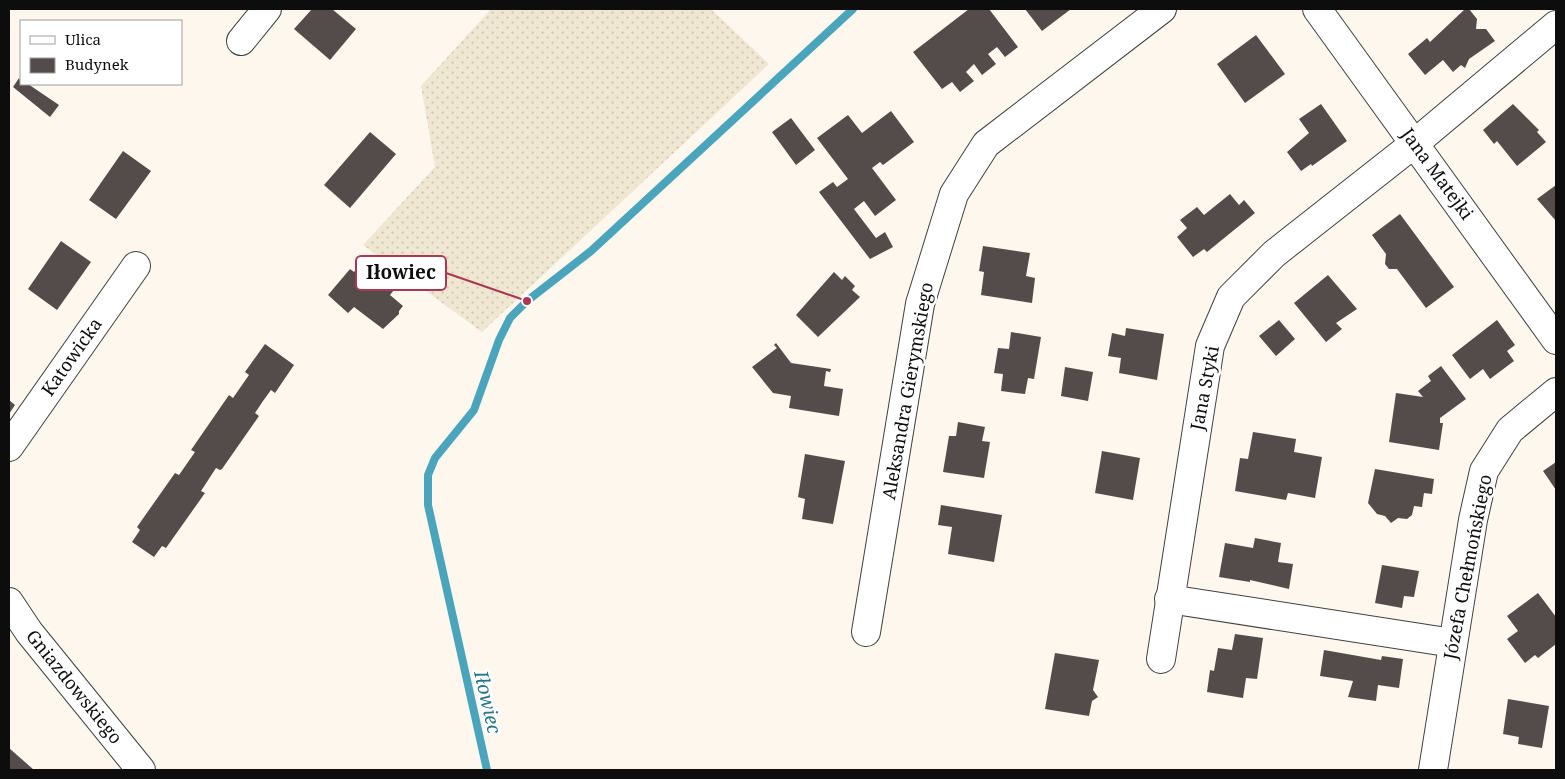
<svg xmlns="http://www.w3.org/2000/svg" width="1565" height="779" font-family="'Noto Serif',serif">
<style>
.farmland{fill:url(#farmland-dots)}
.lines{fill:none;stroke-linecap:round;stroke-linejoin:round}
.stream{stroke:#4aa4bb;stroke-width:8}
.building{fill:#544c4a}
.street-casing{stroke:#404040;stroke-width:30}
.street{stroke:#fff;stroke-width:28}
.labels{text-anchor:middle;stroke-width:5;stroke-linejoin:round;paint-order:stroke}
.street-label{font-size:18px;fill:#0d0d0d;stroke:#fff}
.water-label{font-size:19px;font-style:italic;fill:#27748d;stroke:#fff}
.leader{fill:none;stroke:#aa3753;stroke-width:2}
.callout-dot{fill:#aa3753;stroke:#fff;stroke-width:2}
.callout{fill:#fff;stroke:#aa3753;stroke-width:2}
.callout-label{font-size:19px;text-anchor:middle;font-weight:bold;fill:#0d0d0d}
</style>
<defs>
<pattern id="farmland-dots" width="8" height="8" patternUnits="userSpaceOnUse" patternTransform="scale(1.25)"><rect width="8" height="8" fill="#f0e7d2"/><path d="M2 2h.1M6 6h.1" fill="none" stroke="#cdc5b3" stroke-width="1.8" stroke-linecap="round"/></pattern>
</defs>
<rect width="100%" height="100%" fill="#fdf7ee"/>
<polygon class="farmland" points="491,9 711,9 769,64 482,332 363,245 435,167 421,86"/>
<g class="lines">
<polyline class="stream" points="487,770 428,505 428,475 435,458 474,410 499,340 510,318 527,301 591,251 853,9"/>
</g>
<g class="building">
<polygon points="312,9 332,9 356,29 330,60 294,29"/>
<polygon points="969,9 989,9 1018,47 1005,57 997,47 988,54 996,64 982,75 974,64 966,72 974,81 960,92 952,82 942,89 913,52"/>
<polygon points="1025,9 1071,9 1042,31"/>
<polygon points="1465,9 1469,9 1477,19 1476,29 1486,29 1495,41 1469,59 1465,68 1461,65 1453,72 1443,60 1425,75 1408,54 1427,38 1430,42"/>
<polygon points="1256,35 1285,74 1245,103 1217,64"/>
<polygon points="19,78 21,84 28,84 59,105 50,117 13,87"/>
<polygon points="1321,104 1347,141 1312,166 1311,164 1301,171 1287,152 1309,133 1299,119"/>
<polygon points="1513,104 1539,130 1537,132 1546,142 1517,166 1497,141 1494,144 1483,130"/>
<polygon points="891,111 914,142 883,165 880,162 872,168 896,200 875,216 864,201 854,209 876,238 885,232 893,247 870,259 819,192 833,182 837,187 848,179 817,138 848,115 862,133"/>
<polygon points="791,118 815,150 796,165 772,132"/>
<polygon points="370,132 396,154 350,208 324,185"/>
<polygon points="123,151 151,171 116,219 89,200"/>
<polygon points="1556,185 1556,221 1537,199"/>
<polygon points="1230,194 1239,205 1244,200 1255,213 1207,252 1204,249 1193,257 1177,237 1187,228 1180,220 1197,207 1204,215"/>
<polygon points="1400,214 1454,287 1426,308 1397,269 1389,269 1385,264 1386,254 1372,235"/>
<polygon points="61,241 91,262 57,310 28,289"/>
<polygon points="983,246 1030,253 1026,276 1035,278 1032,303 981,295 984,272 979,271"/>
<polygon points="363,262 375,272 377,269 397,286 390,295 403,306 399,311 399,314 383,329 354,307 348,313 328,295 350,269 354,272"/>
<polygon points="834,272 842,280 845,276 855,286 852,290 860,297 818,337 796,315"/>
<polygon points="1328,275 1357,309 1336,323 1342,329 1326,342 1294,303"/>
<polygon points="1279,320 1295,339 1276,356 1259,336"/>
<polygon points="1497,320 1515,345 1507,351 1514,361 1490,379 1483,369 1470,379 1452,355"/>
<polygon points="1126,328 1164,334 1157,380 1119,373 1121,358 1108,356 1112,333 1125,336"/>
<polygon points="1011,332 1041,337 1034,379 1028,378 1025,394 1001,391 1003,374 994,373 998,348 1009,349"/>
<polygon points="776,343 791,363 831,369 830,372 826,371 824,386 843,389 839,416 789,408 791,396 773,393 752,367 777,348 774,345"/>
<polygon points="265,344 294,365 275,393 271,390 263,401 255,413 259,416 222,469 220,470 216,468 201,491 205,493 166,548 162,546 154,557 132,542 140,530 137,527 175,473 179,475 195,452 191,450 229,395 233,398 249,375 245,372"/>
<polygon points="1441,366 1466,399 1440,418 1440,423 1443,423 1439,450 1389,442 1396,393 1423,397 1418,391 1431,381 1428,376"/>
<polygon points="1065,367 1093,372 1088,401 1061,396"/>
<polygon points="9,400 15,405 9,414"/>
<polygon points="958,422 985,427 982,441 990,442 984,478 943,472 949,436 956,436"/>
<polygon points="1253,432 1296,439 1294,452 1322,457 1315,498 1288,493 1286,500 1235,491 1240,458 1248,459"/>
<polygon points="1102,451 1140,458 1133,500 1095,493"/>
<polygon points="805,454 845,461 833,524 802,519 805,499 798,497"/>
<polygon points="1556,462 1556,490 1543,471"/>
<polygon points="1375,469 1434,479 1432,494 1424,493 1422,507 1414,506 1412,515 1407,519 1398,518 1391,523 1385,516 1377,514 1368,503"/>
<polygon points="941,505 1002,515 994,562 948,554 952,527 938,525"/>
<polygon points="1255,538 1281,543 1278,562 1293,564 1289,589 1250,580 1250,582 1219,577 1225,543 1253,548"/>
<polygon points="1382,565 1419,571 1414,597 1404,596 1402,608 1375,603"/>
<polygon points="1538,593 1556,617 1556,644 1538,658 1535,655 1525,663 1507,639 1518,631 1507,616"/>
<polygon points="1235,634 1263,638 1257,679 1246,678 1243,698 1207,692 1210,670 1214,671 1218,648 1232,650"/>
<polygon points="1324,650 1381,660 1382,656 1403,659 1399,688 1378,685 1376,701 1348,697 1353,681 1320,676"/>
<polygon points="1055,653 1099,660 1093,690 1098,697 1092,701 1089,716 1045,709"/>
<polygon points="1508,699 1549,706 1542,748 1518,744 1519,737 1503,734"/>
<polygon points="9,748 34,770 9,770"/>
</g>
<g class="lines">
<defs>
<g id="street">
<polyline points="1317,9 1556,340"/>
<polyline points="241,41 267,9"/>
<polyline points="9,447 136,266"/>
<polyline points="1169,599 1453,643"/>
<polyline points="9,602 29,632 141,770"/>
<polyline points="866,632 920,304 954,194 986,144 1162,9"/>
<polyline points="1161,659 1210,346 1231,297 1274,254 1415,143 1556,25"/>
<polyline points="1433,770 1473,520 1484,471 1510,430 1556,392"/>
</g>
</defs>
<use href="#street" class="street-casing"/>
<use href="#street" class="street"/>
</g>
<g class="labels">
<g class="street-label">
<text transform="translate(1437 174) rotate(54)" y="6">Jana Matejki</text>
<text transform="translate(72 357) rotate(-55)" y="6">Katowicka</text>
<text transform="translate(1205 388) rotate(-79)" y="6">Jana Styki</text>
<text transform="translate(908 391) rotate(-80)" y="6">Aleksandra Gierymskiego</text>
<text transform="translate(1468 567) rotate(-79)" y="6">Józefa Chełmońskiego</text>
<text transform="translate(74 687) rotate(51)" y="6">Gniazdowskiego</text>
</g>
<g class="water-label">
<text transform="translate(488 702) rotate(77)" y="7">Iłowiec</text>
</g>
</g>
<path class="leader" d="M527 301L446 273"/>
<circle class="callout-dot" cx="527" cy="301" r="5"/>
<rect class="callout" x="356" y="256" width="90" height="34" rx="5"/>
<g class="callout-label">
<text x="401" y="279">Iłowiec</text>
</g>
<rect width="1565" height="779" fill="none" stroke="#0d0d0d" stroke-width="20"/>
<rect x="20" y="20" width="162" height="65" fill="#ffffff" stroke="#9e9e9e"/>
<rect x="30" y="36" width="25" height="8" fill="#ffffff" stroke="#9e9e9e"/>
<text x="65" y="45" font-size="15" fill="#0d0d0d">Ulica</text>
<rect x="30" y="58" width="25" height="15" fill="#544c4a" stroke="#9e9e9e"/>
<text x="65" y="70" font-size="15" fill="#0d0d0d">Budynek</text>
</svg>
